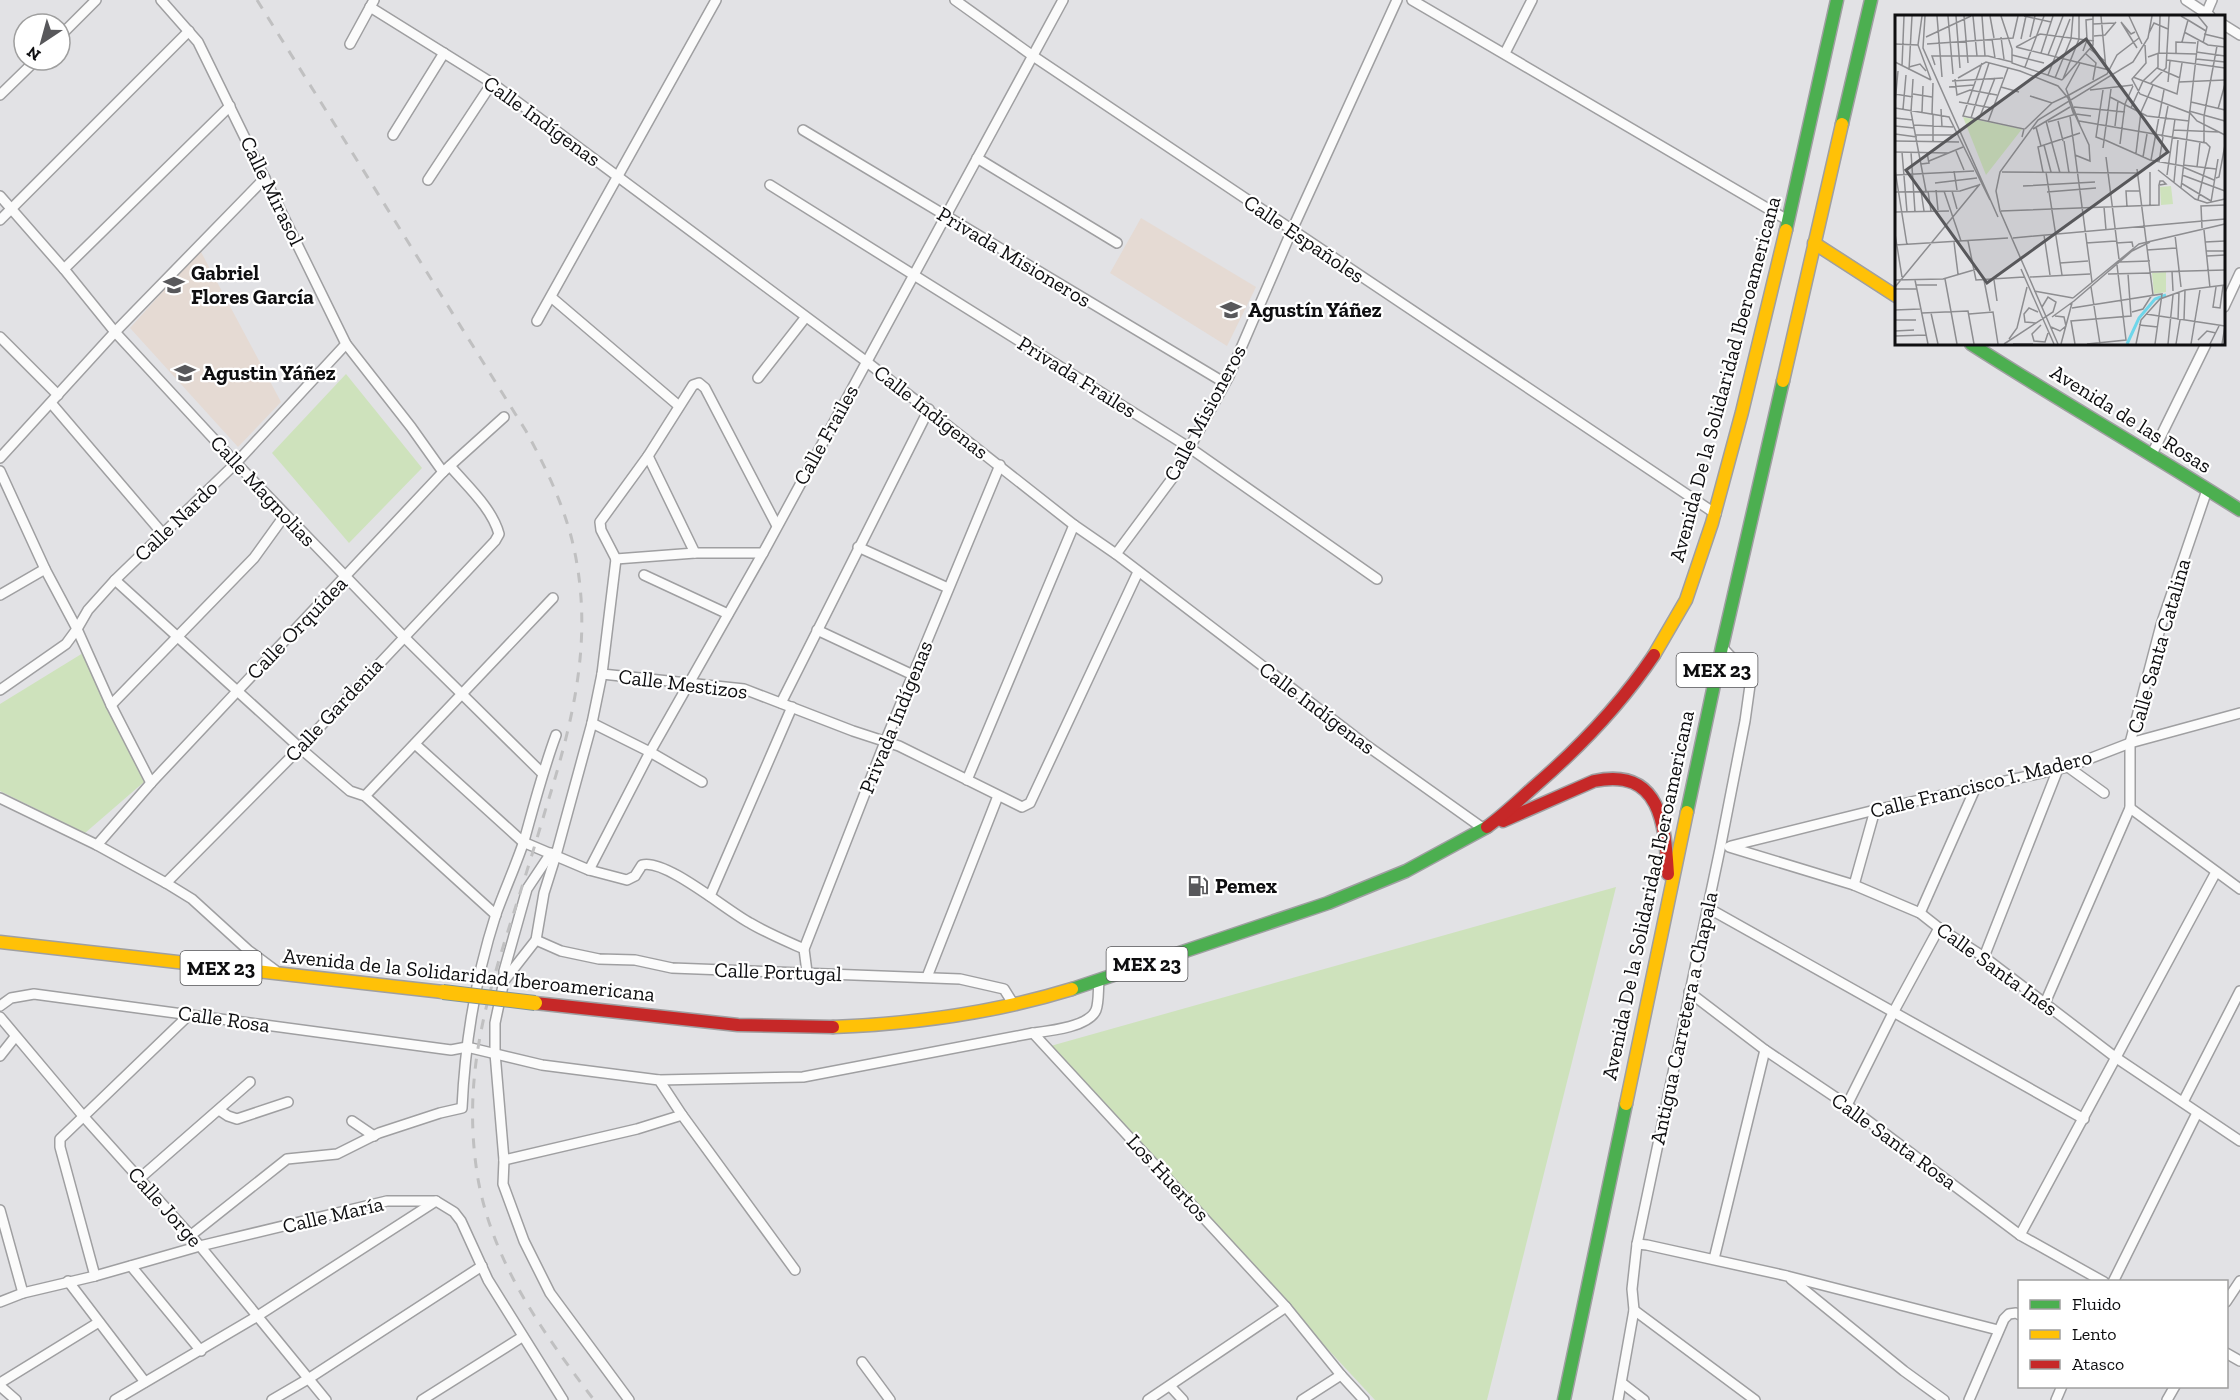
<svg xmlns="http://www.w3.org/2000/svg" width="2240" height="1400" font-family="'Zilla Slab',serif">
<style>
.education{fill:#e5dad3}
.green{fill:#cee2bc}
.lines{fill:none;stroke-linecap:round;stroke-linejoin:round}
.street-casing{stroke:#9f9fa1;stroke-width:12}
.fast-casing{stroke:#9f9fa1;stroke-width:15}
.slow-casing{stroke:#9f9fa1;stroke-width:15}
.jam-casing{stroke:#9f9fa1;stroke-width:15}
.street{stroke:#fbfbfb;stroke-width:9}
.fast{stroke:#4caf50;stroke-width:12}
.slow{stroke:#ffc107;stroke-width:12}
.jam{stroke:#c62828;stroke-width:12}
.rail{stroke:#c0c0c1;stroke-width:3;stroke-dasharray:10 10;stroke-linecap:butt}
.slow-bridge-casing{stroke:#839599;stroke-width:16;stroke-linecap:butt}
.slow-bridge{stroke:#ffc107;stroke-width:14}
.labels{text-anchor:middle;stroke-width:4.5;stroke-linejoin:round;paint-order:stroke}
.shield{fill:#fff;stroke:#565658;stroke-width:1.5}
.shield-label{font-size:20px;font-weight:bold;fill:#0e0e10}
.street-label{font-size:21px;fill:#0e0e10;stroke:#fff}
.poi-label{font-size:21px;font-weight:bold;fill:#0e0e10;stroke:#fff;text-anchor:start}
.inset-river{fill:none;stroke:#6ed6ea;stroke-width:3}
.inset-road{fill:none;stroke:#8d8d90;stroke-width:1.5}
.view{fill:#58585b;fill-opacity:0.15;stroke:#58585b;stroke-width:3}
.inset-edge{fill:none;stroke:#0e0e10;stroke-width:3}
</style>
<rect width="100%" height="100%" fill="#e2e2e5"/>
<g class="education">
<polygon points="1141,218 1256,287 1227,346 1110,273"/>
<polygon points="200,250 281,402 238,447 130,328"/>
</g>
<g class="green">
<polygon points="346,374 422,468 349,543 272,453"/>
<polygon points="83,653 144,782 85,833 0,791 0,704"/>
<polygon points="1616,887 1487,1400 1375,1400 1047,1047"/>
</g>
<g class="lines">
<defs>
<g id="street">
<polyline points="161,0 198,42 346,344 411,427 443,472"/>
<polyline points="955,0 1033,56 1716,514"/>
<polyline points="1412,0 1789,221"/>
<polyline points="2186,0 2210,16"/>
<polyline points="370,7 492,83 867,362 1074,525 1116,554 1366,745 1484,829"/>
<polyline points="2206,14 2212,0"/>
<polyline points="2224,25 2240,35"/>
<polyline points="60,36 96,0"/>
<polyline points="350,44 374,0"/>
<polyline points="1505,53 1532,0"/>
<polyline points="0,95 36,60"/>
<polyline points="803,130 1225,383"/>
<polyline points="393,135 444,53"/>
<polyline points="977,158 1117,243"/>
<polyline points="428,180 492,83"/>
<polyline points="770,185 1190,448 1377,579"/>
<polyline points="0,196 64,269 115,332 236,463 403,636 542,773"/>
<polyline points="0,220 189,31"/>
<polyline points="64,269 230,106"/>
<polyline points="551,297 679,406"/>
<polyline points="2224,307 2240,273"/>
<polyline points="537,321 716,0"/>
<polyline points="0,337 58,395"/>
<polyline points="758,378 805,318"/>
<polyline points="51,403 163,534"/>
<polyline points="2152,454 2206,344"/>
<polyline points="648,456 695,553"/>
<polyline points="0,458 115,332 265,178"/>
<polyline points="0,471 45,569 77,629 111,705 151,783"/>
<polyline points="858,547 948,588"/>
<polyline points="1116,554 1174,476 1229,376 1292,230 1397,0"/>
<polyline points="616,559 602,674 592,723 556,855 544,893 536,940 504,981 495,1023 495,1053 504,1160 503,1184 524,1241 550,1293 629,1400"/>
<polyline points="616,559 601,530 600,522 648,456 693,385 699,383 705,388 777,526"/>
<polyline points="616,559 695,553 763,553"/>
<polyline points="644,575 728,614"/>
<polyline points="115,580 300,748 350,791 365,796 496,915"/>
<polyline points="0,595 45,569"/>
<polyline points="817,630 913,675"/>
<polyline points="602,674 744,689 853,731 899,746 1022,807 1030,803 1138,572"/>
<polyline points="0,690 66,644 77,629 88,610 115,580 236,463 346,344"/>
<polyline points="781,703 929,409"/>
<polyline points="111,705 254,558 285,515"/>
<polyline points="592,723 650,752 702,782"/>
<path d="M 415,744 L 523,842 L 589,870 L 627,880 L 635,876 L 642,865 C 665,858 727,911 750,923 C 767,933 786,941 804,949"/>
<polyline points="2068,767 2104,793"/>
<polyline points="967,780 1074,525"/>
<polyline points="365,796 553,598"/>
<polyline points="0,798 97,845 166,883 192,899 248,950 275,970"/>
<polyline points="2130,808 2240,889"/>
<polyline points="97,845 151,783 443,472 504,417"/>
<polyline points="1731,846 1875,810 2068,767 2130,743 2240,713"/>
<polyline points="1729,847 1854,885 1920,913 1939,928 1984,957 2115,1057 2240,1141"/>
<polyline points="589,870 650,752 763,553 1063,0"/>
<path d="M 166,883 L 300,748 L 495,541 L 499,534 C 492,508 467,486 450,466"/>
<polyline points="1854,885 1875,810"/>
<polyline points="710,896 792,707"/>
<polyline points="1708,908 2084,1119"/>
<polyline points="1920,913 1975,789"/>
<polyline points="536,940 561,951 599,959 635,960 672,968 960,979 1004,989 1014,1005"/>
<polyline points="1984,957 2058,769"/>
<polyline points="807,972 804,949 885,742 1000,465"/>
<polyline points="927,977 998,796"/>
<polyline points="504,981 504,971 527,889 551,853"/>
<path d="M 1099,981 C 1098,990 1099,1002 1096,1010 C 1089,1027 1049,1031 1033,1033 L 1286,1307 L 1341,1375 L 1364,1400"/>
<polyline points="1689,992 1765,1050 1847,1105 2020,1235 2104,1282"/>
<polyline points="2045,1003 2130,808 2130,743 2161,625 2207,490"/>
<polyline points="0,1006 11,998 34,994 451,1050 467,1047 542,1065 659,1080 682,1115 795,1270"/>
<polyline points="0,1017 84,1117 200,1246 326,1400"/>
<polyline points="0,1056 15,1037"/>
<polyline points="659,1080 803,1077 1033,1033"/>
<polyline points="2183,1102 2240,991"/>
<polyline points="1847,1105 1894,1011 1939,928"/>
<polyline points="219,1110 228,1116 237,1119 288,1102"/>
<polyline points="352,1121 374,1136"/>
<polyline points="504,1160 637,1129 682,1115"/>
<polyline points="139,1179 250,1082"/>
<polyline points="0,1210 23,1293"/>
<polyline points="2020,1235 2216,872"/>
<path d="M 190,1236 L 287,1159 L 337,1154 L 379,1133 L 440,1113 L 462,1108 C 465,1043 476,976 496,914 C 505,889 516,865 524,841 C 534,805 543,770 556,735"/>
<polyline points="1637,1244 1647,1245 1787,1276 1998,1330"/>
<polyline points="1714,1259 1765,1050"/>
<polyline points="131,1266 201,1351"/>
<polyline points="95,1276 60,1147 60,1139 190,1014"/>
<polyline points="1791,1279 1904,1371 1944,1400"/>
<polyline points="68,1281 145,1382"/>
<polyline points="2113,1282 2197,1113"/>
<polyline points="0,1302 23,1293 95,1276 200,1246 387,1201 436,1201 454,1212 461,1221 488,1280 563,1400"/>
<polyline points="2226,1302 2240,1281"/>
<polyline points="1634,1310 1755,1400"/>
<polyline points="2226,1353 2240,1361"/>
<polyline points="862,1362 890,1400"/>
<polyline points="0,1383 99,1322"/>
<polyline points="1622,1383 1644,1400"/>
<polyline points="0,1386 16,1400"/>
<polyline points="1170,1386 1183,1400"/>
<polyline points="115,1400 256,1317 436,1201"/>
<polyline points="272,1400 308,1379 482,1266"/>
<polyline points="422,1400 522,1337"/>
<polyline points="1148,1400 1286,1307"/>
<polyline points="1302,1400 1341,1375"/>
<polyline points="1618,1400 1634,1310 1632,1289 1637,1244 1720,849 1745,721 1751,678 1722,647"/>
<polyline points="1969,1400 2004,1319 2009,1314 2016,1313 2020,1315"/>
<polyline points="2056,1400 2062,1386"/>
<polyline points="2167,1400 2175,1386"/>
</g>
<g id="fast">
<polyline points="1842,124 1871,0"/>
<polyline points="1786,230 1837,0"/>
<path d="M 1971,344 C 2060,401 2151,453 2240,510"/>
<polyline points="1687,812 1722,647 1783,381"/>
<polyline points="1072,989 1328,903 1406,871 1487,827"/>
<polyline points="1564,1400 1626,1104"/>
</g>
<g id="slow">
<polyline points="1814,243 1896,296"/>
<polyline points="1783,381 1842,124"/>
<polyline points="1654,655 1686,600 1712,523 1742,412 1786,230"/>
<polyline points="0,942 443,992"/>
<path d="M 833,1027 C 914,1024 994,1013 1072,989"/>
<polyline points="1626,1104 1687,812"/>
</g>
<g id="jam">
<path d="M 1503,821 L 1594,781 C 1661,767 1665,825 1668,874"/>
<path d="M 1487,827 C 1505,814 1520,799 1536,785 C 1581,746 1621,704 1654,655"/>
<polyline points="535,1003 738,1025 833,1027"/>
</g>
</defs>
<use href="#street" class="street-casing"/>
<use href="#fast" class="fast-casing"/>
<use href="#slow" class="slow-casing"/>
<use href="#jam" class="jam-casing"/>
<use href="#street" class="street"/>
<use href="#fast" class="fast"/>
<use href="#slow" class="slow"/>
<use href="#jam" class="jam"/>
<path class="rail" d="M 257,0 L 526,431 C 545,466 562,501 572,540 C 595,634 574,718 546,808 C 534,849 521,890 508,931 C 481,1016 463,1089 478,1179 C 493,1263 543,1333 594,1400"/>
<defs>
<polyline id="slow-bridge" points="443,992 535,1003"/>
</defs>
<use href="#slow-bridge" class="slow-bridge-casing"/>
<use href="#slow-bridge" class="slow-bridge"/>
</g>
<defs>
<symbol id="school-bare" viewBox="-9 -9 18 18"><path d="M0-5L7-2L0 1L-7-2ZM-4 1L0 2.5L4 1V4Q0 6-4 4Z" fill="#58585b" stroke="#fff" stroke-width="2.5" paint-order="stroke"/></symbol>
<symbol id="fuel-bare" viewBox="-9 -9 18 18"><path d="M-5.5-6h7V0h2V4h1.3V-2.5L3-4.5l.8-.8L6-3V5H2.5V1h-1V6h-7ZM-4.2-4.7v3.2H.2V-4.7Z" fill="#58585b" stroke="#fff" stroke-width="2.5" paint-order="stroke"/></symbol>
</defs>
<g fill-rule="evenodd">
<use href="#school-bare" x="159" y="270" width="30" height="30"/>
<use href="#school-bare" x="1216" y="295" width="30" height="30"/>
<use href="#school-bare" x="170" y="358" width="30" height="30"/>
<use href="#fuel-bare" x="1183" y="871" width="30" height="30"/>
</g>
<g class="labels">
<g class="shield">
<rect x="1676.5" y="653" width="81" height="34" rx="4.5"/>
<rect x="1106.5" y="947" width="81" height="34" rx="4.5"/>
<rect x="180.5" y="951" width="81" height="34" rx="4.5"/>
</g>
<g class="shield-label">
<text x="1717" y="677">MEX 23</text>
<text x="1147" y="971">MEX 23</text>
<text x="221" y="975">MEX 23</text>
</g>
<g class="street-label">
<text transform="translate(542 121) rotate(36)" y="7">Calle Indígenas</text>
<text transform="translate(272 191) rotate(64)" y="7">Calle Mirasol</text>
<text transform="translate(1304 239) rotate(34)" y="7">Calle Españoles</text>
<text transform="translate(1014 257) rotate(31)" y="7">Privada Misioneros</text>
<text transform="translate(1077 377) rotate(32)" y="7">Privada Frailes</text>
<text transform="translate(1725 379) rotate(-75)" y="7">Avenida De la Solidaridad Iberoamericana</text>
<text transform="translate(931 412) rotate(38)" y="7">Calle Indígenas</text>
<text transform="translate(1205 413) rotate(-62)" y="7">Calle Misioneros</text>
<text transform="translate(2131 419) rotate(32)" y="7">Avenida de las Rosas</text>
<text transform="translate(826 435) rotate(-61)" y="7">Calle Frailes</text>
<text transform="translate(263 491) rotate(47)" y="7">Calle Magnolias</text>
<text transform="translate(176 521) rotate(-44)" y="7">Calle Nardo</text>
<text transform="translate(297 628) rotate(-46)" y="7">Calle Orquídea</text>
<text transform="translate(2159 646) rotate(-74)" y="7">Calle Santa Catalina</text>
<text transform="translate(683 684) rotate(7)" y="7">Calle Mestizos</text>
<text transform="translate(1317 708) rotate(37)" y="7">Calle Indígenas</text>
<text transform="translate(334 710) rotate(-47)" y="7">Calle Gardenia</text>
<text transform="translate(896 717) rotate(-68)" y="7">Privada Indígenas</text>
<text transform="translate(1981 784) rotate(-14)" y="7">Calle Francisco I. Madero</text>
<text transform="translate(1648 895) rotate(-78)" y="7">Avenida De la Solidaridad Iberoamericana</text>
<text transform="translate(1997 969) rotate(36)" y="7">Calle Santa Inés</text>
<text transform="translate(778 972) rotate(2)" y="7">Calle Portugal</text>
<text transform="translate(469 975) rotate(6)" y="7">Avenida de la Solidaridad Iberoamericana</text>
<text transform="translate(1684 1018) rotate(-78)" y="7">Antigua Carretera a Chapala</text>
<text transform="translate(224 1019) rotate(8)" y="7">Calle Rosa</text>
<text transform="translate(1894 1141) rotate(36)" y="7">Calle Santa Rosa</text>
<text transform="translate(1168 1178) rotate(47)" y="7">Los Huertos</text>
<text transform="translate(165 1207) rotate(48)" y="7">Calle Jorge</text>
<text transform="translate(333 1215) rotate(-13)" y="7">Calle María</text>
</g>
<g class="poi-label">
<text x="191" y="280">Gabriel<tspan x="191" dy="24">Flores García</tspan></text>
<text x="1248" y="317">Agustín Yáñez</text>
<text x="202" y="380">Agustin Yáñez</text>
<text x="1215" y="893">Pemex</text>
</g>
</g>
<g transform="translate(1895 15)">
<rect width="330" height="330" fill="#e2e2e5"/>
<path d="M 68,102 L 127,114 L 91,160 ZM 276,171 L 278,189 L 266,190 L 265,172 ZM 271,257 L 271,277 L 259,279 L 257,258 Z" fill="#cee2bc"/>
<path class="inset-river" d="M 232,329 L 244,303 L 260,284 L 271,280"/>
<path class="inset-road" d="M 27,1 L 23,30 L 36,65M 30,1 L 28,33 L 103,202M 42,1 L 47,62M 53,1 L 58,59M 61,1 L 65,53M 69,1 L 73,48M 78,1 L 82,41M 87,1 L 90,41M 95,1 L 99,23M 106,1 L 117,34 L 117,48 L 167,65M 129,1 L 156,7M 206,1 L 211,54M 234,1 L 247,29M 286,1 L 293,5 L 287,27M 303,1 L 312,12 L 308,28M 293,5 L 311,16M 226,7 L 242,33M 226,7 L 236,19 L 240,17M 198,9 L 220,8M 289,17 L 313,30 L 330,32M 254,18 L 259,8 L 273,14M 145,19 L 199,26M 309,19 L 330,24M 199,21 L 210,20 L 221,7M 31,22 L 76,1M 106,22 L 109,44M 135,22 L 140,1M 97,24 L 100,43M 126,24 L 131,1M 0,29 L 23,30M 32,29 L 118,23 L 123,1M 250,30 L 251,48 L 237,64 L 245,79 L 295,98 L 302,106 L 330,120M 121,32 L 214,55M 121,32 L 145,19M 195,34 L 210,46M 188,36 L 192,25 L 191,5 L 198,4M 301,37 L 330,41M 146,38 L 158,1M 264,38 L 265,1M 281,38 L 281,27 L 301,28M 191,39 L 201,48 L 198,65M 117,40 L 149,48M 153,40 L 168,1M 253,42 L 264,38 L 301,39M 301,44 L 330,47M 272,45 L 330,53M 0,47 L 36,65M 87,48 L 68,101 L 129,114 L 127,122M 40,50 L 37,41 L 93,41 L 117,47M 7,51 L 9,1M 14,52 L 25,49 L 31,56M 130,52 L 149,1M 262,53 L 285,63M 14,55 L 17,1M 153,60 L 175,4M 238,62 L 282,79 L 287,48M 63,63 L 91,47 L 125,56 L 163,71 L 173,83 L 179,100M 160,63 L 176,24 L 178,1M 18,64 L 16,97 L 31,176M 60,64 L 62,80 L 75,75 L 102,80M 168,64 L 184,24 L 184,1M 167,65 L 198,30 L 198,1M 57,66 L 108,63M 273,67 L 275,46M 284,67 L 330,65M 255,69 L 271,53 L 274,1M 54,72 L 79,70M 106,72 L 124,77M 195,75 L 238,70M 208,75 L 201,122 L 209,125M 0,79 L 18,82M 18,79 L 37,82M 135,81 L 157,88 L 174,80 L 212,59 L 222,40 L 244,23M 215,82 L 252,101 L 294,106M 64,87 L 97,93M 296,87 L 330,95M 0,88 L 3,56M 175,89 L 194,130 L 195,146 L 180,140M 179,92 L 230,97M 0,93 L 54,102 L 95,185M 236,93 L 248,66 L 263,52 L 263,38M 8,94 L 11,60M 46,94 L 47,112M 323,94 L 330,69M 294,96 L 330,106M 27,97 L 28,71M 37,99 L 38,68M 175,101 L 197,267M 0,103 L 18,105M 76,103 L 94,48M 84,104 L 100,63M 151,106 L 165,158M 163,106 L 168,126M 184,106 L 311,128 L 315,132 L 310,153M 93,107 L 113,53M 153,107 L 181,99 L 196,101M 19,110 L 58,112M 185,110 L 171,74 L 185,48M 0,111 L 19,113M 220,111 L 223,86M 141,112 L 146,131M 130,114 L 157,88M 138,114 L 175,92M 278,115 L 324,117M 0,119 L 22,122M 21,120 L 61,120M 267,122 L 273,91M 210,125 L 255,145 L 288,151M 0,126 L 64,127M 38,126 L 38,99M 169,126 L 174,158M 309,127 L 309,101 L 322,31M 225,129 L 230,89 L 238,71M 149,130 L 156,157M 208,133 L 216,74M 61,136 L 69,155M 0,137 L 54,138M 7,137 L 12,197M 16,137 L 20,197M 241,138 L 246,97 L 258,70M 211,142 L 224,244M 248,142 L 252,119M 256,145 L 269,75M 34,146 L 68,132M 264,147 L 268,122M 26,149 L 34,148 L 32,138M 288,150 L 321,154M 288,152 L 319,165M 302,152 L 305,127M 242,154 L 258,280M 0,155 L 12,230M 263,155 L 300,184 L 312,188 L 330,184M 59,156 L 62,175M 107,157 L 243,158M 148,157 L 143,132 L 185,118M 151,157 L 167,260M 255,157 L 255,191M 1,160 L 79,156M 272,160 L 280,104M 287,160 L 330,176M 321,163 L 324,162 L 330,130M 265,166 L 268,166 L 271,169 L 264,170 ZM 279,167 L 283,125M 40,168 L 82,163M 286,168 L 316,186M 128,171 L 200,167M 286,173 L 303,26M 41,175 L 43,195M 26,176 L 29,196M 33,176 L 36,196M 49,176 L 66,226M 57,176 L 62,194M 0,177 L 65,176 L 84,170M 152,177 L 201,173M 303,185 L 310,153M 316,187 L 323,144M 209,192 L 211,215M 232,192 L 231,176 L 245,176M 106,196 L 264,190 L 264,170M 0,197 L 54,196M 307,213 L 306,191 L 330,190M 309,215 L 315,273M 0,219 L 7,262M 149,220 L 155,260M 280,220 L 286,272M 118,223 L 330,204M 73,226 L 81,265 L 129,262M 59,227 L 63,259M 310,227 L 330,226M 191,228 L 221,226M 221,228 L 237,227 L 238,232M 0,230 L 113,223M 252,235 L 281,233M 311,236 L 330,236M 312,241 L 330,240M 224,247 L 255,246M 165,248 L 193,246M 126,254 L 159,329M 277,256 L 278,276M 256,257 L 330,255M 213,259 L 256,258M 135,262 L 195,259M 50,264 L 62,329M 0,265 L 48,264 L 82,254M 20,265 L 33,329M 89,265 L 95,296M 99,265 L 102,286M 21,270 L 42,270M 0,272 L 85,169M 196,272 L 205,329M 321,272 L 318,292 L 325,293 L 328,271M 0,274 L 22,274M 139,276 L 178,283M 178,283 L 244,229 L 330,209M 179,286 L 237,236 L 255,227M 177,293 L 267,279 L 260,329M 0,295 L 25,294M 237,297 L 248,294 L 257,280M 27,298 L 73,296 L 79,329M 36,298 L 43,329M 74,299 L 98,297 L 103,329M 251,299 L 330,311M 157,302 L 179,286M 0,305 L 21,305M 283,305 L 284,277M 289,305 L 290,275M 141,308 L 130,307 L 129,299 L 134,293 L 143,297M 146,310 L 137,319 L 139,326 L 150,327 L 153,318M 244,310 L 263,312M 156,312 L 165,316 L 171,311 L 169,302 L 160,301M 0,316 L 19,315M 0,321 L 31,320M 114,324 L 122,313 L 132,272M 303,325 L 312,316 L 321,318M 109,329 L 158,297 L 161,287 L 153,282 L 147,292M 118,329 L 138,329M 163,329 L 105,196 L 101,176 L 105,157 L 143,105 L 238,47 L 253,23 L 257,1M 166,329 L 177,288M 180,329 L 176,306 L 236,301 L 233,259M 192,329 L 231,325 L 222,250M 241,329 L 246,305 L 265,284 L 290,275 L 330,270M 273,329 L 278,280M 281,329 L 285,305M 296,329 L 305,275M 315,329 L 324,311M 327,329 L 330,311"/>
<path class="view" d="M 191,24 L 273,137 L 92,268 L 11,155 Z"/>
<rect width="330" height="330" class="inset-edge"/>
</g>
<rect x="2018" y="1280" width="210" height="108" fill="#ffffff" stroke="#9f9f9f" stroke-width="1.5"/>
<rect x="2030" y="1300" width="30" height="9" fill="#4caf50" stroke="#9f9f9f" stroke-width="1.5"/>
<text x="2072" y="1310" font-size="18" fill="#0e0e10">Fluido</text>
<rect x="2030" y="1330" width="30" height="9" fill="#ffc107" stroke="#9f9f9f" stroke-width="1.5"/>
<text x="2072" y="1340" font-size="18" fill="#0e0e10">Lento</text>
<rect x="2030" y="1360" width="30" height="9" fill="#c62828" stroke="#9f9f9f" stroke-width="1.5"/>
<text x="2072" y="1370" font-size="18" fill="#0e0e10">Atasco</text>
<g transform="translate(42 42) rotate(216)"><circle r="28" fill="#ffffff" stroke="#9f9f9f" stroke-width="1.5"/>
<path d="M0-4.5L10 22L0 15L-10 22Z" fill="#58585b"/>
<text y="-9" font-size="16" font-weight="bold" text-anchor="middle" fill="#0e0e10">N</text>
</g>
</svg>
